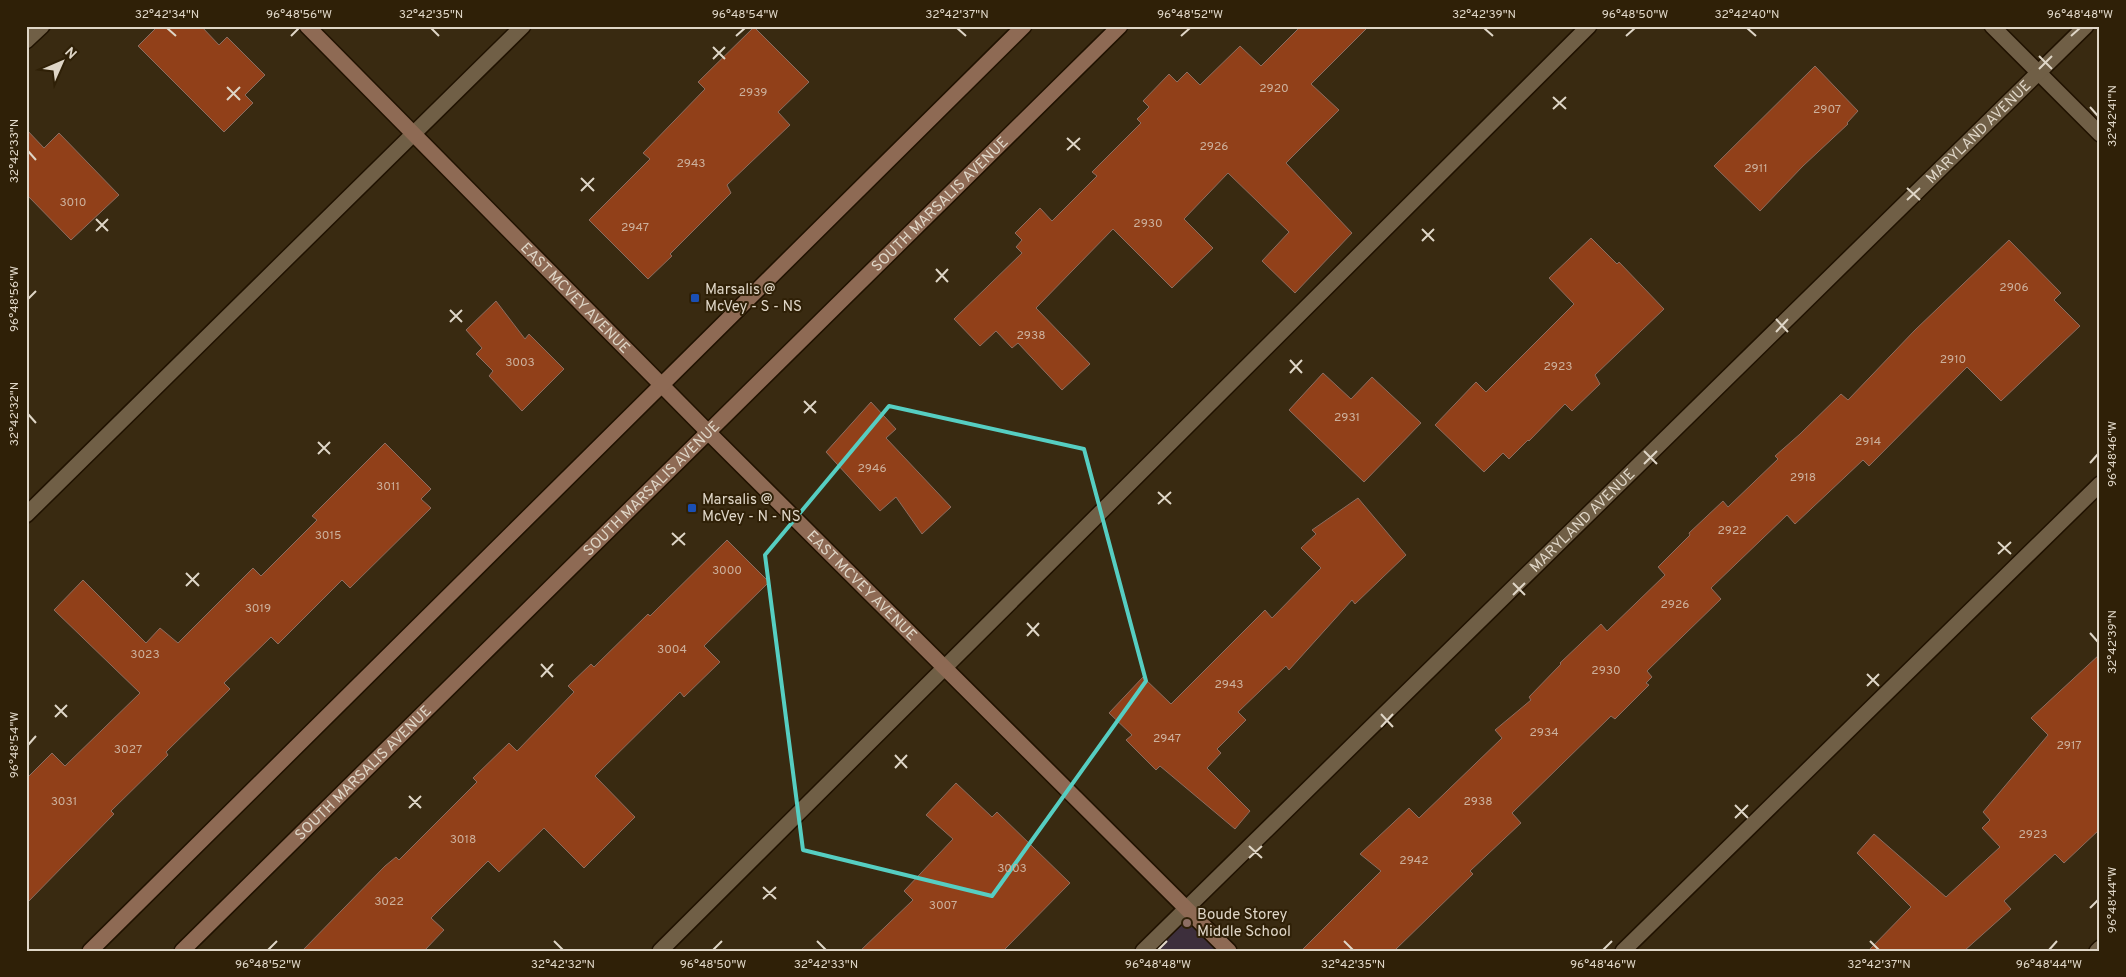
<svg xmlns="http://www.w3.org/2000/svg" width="2126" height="977" font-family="Overpass,sans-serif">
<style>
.education{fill:#3d2f3c}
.building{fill:#914019;stroke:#8c6d60}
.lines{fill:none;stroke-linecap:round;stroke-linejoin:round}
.lane-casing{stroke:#201200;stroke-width:18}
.street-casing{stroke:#201200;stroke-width:18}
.secondary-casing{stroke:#201200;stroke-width:18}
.lane{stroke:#705f46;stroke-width:15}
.street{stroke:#705f46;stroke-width:15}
.secondary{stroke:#8e6a54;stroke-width:15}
.marked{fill:none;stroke:#56cec2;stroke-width:4;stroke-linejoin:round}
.ticks{fill:none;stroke:#dfd6c7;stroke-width:2}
.transit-dot{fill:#1a4fb4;stroke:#2f2007;stroke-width:2}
.education-dot{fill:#8d6e63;stroke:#2f2007;stroke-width:2}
.labels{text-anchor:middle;stroke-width:4;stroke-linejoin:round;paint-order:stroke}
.number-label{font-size:12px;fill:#ccb09c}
.street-label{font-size:15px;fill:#dfd6c7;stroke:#2f2007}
.poi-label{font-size:15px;fill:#dfd6c7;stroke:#2f2007;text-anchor:start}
.neatline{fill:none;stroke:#dfd6c7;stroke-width:2}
.ticks-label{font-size:12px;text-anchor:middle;fill:#dfd6c7}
</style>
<rect width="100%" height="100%" fill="#392a11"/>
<polygon class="education" points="1187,907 1231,951 1143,951"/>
<g class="building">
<polygon points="158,26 201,26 219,45 227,37 265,75 245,95 253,103 224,132 138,46"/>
<polygon points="1301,26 1369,26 1311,84 1339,110 1286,163 1352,233 1295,293 1262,261 1289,232 1228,173 1184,219 1213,248 1172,288 1113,229 1036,308 1090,364 1062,390 1018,343 1012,348 996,331 980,346 954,319 1022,253 1016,247 1022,240 1015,233 1040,208 1052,221 1097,176 1092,172 1141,123 1137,119 1149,107 1143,101 1169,74 1177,82 1187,72 1200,85 1240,46 1261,66"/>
<polygon points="754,27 809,82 778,112 790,125 727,185 731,193 670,254 672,256 648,279 589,220 650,159 643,153 705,89 698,82"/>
<polygon points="1815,66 1858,111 1847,123 1848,124 1803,166 1760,211 1714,166"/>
<polygon points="26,129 44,148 59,133 119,195 71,240 26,194"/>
<polygon points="1591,238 1617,264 1619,262 1664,309 1595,375 1600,384 1572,411 1565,404 1529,441 1528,440 1509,459 1503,453 1484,472 1435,425 1476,382 1486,392 1574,304 1549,278"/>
<polygon points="2009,240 2061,293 2054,300 2080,326 2001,401 1967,367 1869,466 1863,460 1795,524 1787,515 1711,588 1721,599 1647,671 1652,677 1646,683 1649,685 1615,719 1611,716 1512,813 1521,823 1470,871 1473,874 1394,951 1301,951 1381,871 1360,854 1409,808 1419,818 1502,738 1495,730 1531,700 1529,697 1561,664 1560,663 1601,624 1607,631 1665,575 1658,567 1690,535 1689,533 1723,501 1728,507 1778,459 1775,456 1800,434 1841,394 1848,400 1915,330"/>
<polygon points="496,301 525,339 529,334 564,369 522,411 489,376 493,371 476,354 482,348 466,330"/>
<polygon points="1323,373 1351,399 1372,377 1421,423 1364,482 1289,410"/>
<polygon points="871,402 896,429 886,438 951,507 922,534 896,497 880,511 826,452"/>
<polygon points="385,443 431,489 421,499 431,508 350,588 342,580 278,644 271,637 224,683 230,689 166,752 168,755 111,811 114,814 26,904 26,779 52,753 65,766 140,693 54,610 83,580 146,643 160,628 178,643 253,568 261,576 317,520 312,516"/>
<polygon points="1358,498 1406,555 1355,604 1352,600 1289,670 1286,666 1238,712 1246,720 1217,749 1221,753 1207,768 1250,811 1235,829 1160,766 1156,770 1126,740 1132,735 1109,713 1143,677 1171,704 1265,610 1272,618 1321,568 1301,548 1316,534 1312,530"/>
<polygon points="727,540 769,582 704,646 720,662 684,697 680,692 595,776 635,817 584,868 544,828 499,872 488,861 431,918 444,930 424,951 302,951 385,866 396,857 399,860 477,782 473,778 509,743 517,751 574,692 568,686 591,664 594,667 648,614 650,616"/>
<polygon points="2100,654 2100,829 2064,863 2055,854 2004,901 2011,909 1964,951 1868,951 1911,907 1857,853 1874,834 1946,897 2000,847 1982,828 1990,820 1983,812 2048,735 2031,718"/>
<polygon points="956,783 992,817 997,812 1070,883 1003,951 860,951 913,900 904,891 953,839 926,815"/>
</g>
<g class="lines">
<defs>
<g id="lane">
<polyline points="26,515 523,26"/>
<polyline points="660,951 1589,26"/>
<polyline points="1623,951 2100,484"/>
</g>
<g id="street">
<polyline points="1992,26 2100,134"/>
<polyline points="26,41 42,26"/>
<path id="s1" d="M 1143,951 L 2086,26"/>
<polyline points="2097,951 2100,948"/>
</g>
<g id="secondary">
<path id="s2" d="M 307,26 L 709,433 L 1229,951"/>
<polyline points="90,951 1024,26"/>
<path id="s3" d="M 182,951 L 1120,26"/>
</g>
</defs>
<use href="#lane" class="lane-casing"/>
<use href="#street" class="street-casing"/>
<use href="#secondary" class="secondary-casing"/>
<use href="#lane" class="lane"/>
<use href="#street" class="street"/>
<use href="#secondary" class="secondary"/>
</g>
<path class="marked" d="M 889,406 L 1084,449 L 1146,681 L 992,896 L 803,850 L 765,555 Z"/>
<path class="ticks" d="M 167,28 L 176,36M 431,28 L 439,36M 957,28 L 966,36M 1484,28 L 1493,36M 1747,28 L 1756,36M 291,36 L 299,28M 736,36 L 745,28M 1181,36 L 1190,28M 1626,36 L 1635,28M 2071,36 L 2080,28M 713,47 L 725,59M 2039,56 L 2052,69M 713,59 L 725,47M 2039,69 L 2052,56M 227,87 L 240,100M 1553,97 L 1566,109M 227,100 L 240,87M 2090,107 L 2098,116M 1553,109 L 1566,97M 1067,138 L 1080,150M 1067,150 L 1080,138M 28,151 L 36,160M 581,178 L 594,191M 1907,188 L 1920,200M 581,191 L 594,178M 1907,200 L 1920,188M 96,219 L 108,231M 1422,229 L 1434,241M 96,231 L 108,219M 1422,241 L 1434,229M 936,269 L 948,282M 936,282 L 948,269M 28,299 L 36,291M 450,310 L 462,322M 1776,319 L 1788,332M 450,322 L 462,310M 1776,332 L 1788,319M 1290,360 L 1302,373M 1290,373 L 1302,360M 804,401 L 816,413M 804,413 L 816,401M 28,414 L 36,423M 318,442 L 330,454M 1644,451 L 1657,464M 318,454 L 330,442M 2090,463 L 2098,454M 1644,464 L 1657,451M 1158,492 L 1171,504M 1158,504 L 1171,492M 672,533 L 685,545M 1998,542 L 2011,554M 672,545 L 685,533M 1998,554 L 2011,542M 186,573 L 199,586M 1513,583 L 1525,595M 186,586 L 199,573M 1513,595 L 1525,583M 1027,623 L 1039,636M 2090,633 L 2098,642M 1027,636 L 1039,623M 541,664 L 553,677M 1867,674 L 1879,686M 541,677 L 553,664M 1867,686 L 1879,674M 55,705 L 67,717M 1381,714 L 1393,727M 55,717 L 67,705M 1381,727 L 1393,714M 28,745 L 36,736M 895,755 L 907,768M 895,768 L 907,755M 409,796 L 421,808M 1735,805 L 1748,818M 409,808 L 421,796M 1735,818 L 1748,805M 1249,846 L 1262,858M 1249,858 L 1262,846M 763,887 L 776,899M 763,899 L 776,887M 2090,908 L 2098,900M 554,941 L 563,950M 817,941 L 826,950M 1344,941 L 1353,950M 1870,941 L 1879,950M 268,950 L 277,941M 713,950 L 722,941M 1158,950 L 1167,941M 1603,950 L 1612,941M 2049,950 L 2057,941"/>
<g class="transit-dot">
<rect x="690" y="293" width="10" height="10" rx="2.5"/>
<rect x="687" y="503" width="10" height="10" rx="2.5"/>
</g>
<circle class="education-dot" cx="1187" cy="923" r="5"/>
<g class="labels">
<g class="number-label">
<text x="1274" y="92">2920</text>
<text x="753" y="96">2939</text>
<text x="1827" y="113">2907</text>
<text x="1214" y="150">2926</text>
<text x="691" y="167">2943</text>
<text x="1756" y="172">2911</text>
<text x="73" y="206">3010</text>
<text x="1148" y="227">2930</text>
<text x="635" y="231">2947</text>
<text x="2014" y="291">2906</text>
<text x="1031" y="339">2938</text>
<text x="1953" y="363">2910</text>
<text x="520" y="366">3003</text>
<text x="1558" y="370">2923</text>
<text x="1347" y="421">2931</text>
<text x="1868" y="445">2914</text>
<text x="872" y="472">2946</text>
<text x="1803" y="481">2918</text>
<text x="388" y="490">3011</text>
<text x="1732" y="534">2922</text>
<text x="328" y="539">3015</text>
<text x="727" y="574">3000</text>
<text x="1675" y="608">2926</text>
<text x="258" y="612">3019</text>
<text x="672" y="653">3004</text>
<text x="145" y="658">3023</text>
<text x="1606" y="674">2930</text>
<text x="1229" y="688">2943</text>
<text x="1544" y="736">2934</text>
<text x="1167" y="742">2947</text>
<text x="2069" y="749">2917</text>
<text x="128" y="753">3027</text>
<text x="64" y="805">3031</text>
<text x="1478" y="805">2938</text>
<text x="2033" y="838">2923</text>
<text x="463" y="843">3018</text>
<text x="1414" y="864">2942</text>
<text x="1012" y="872">3003</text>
<text x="389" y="905">3022</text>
<text x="943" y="909">3007</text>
</g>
<g class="street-label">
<text dy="5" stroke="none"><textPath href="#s1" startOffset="1170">MARYLAND AVENUE</textPath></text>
<text dy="5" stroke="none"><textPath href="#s3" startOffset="1064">SOUTH MARSALIS AVENUE</textPath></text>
<text dy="5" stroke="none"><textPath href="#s2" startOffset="382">EAST MCVEY AVENUE</textPath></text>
<text dy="5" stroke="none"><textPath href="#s3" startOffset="659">SOUTH MARSALIS AVENUE</textPath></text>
<text dy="5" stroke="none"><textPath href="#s1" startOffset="615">MARYLAND AVENUE</textPath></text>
<text dy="5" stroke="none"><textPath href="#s2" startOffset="788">EAST MCVEY AVENUE</textPath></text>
<text dy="5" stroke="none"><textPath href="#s3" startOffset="254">SOUTH MARSALIS AVENUE</textPath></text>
</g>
<g class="poi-label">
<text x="705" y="294">Marsalis @<tspan x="705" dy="17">McVey - S - NS</tspan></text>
<text x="702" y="504">Marsalis @<tspan x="702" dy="17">McVey - N - NS</tspan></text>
<text x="1197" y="919">Boude Storey<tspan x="1197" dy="17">Middle School</tspan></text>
</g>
</g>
<rect width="2126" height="977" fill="none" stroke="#2f2007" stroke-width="55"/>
<g transform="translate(62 62) rotate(45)" stroke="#2f2007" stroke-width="4" paint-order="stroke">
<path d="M0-4L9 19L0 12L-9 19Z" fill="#dfd6c7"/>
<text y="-8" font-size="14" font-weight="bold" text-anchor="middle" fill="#dfd6c7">N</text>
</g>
<rect x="28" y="28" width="2070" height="922" class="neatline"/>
<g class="ticks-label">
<text x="167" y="18">32°42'34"N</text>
<text x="299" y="18">96°48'56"W</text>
<text x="431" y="18">32°42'35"N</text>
<text x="745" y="18">96°48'54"W</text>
<text x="957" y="18">32°42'37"N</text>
<text x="1190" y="18">96°48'52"W</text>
<text x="1484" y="18">32°42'39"N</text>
<text x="1635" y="18">96°48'50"W</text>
<text x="1747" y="18">32°42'40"N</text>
<text x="2080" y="18">96°48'48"W</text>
<text transform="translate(2112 116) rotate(-90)" y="4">32°42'41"N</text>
<text transform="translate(14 151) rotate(-90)" y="4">32°42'33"N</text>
<text transform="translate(14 299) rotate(-90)" y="4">96°48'56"W</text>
<text transform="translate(14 414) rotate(-90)" y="4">32°42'32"N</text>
<text transform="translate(2112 454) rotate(-90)" y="4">96°48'46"W</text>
<text transform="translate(2112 642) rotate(-90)" y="4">32°42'39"N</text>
<text transform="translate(14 745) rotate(-90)" y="4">96°48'54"W</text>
<text transform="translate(2112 900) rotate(-90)" y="4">96°48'44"W</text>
<text x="268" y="968">96°48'52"W</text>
<text x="563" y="968">32°42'32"N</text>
<text x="713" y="968">96°48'50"W</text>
<text x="826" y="968">32°42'33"N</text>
<text x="1158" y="968">96°48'48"W</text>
<text x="1353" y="968">32°42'35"N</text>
<text x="1603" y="968">96°48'46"W</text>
<text x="1879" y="968">32°42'37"N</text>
<text x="2049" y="968">96°48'44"W</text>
</g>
</svg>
